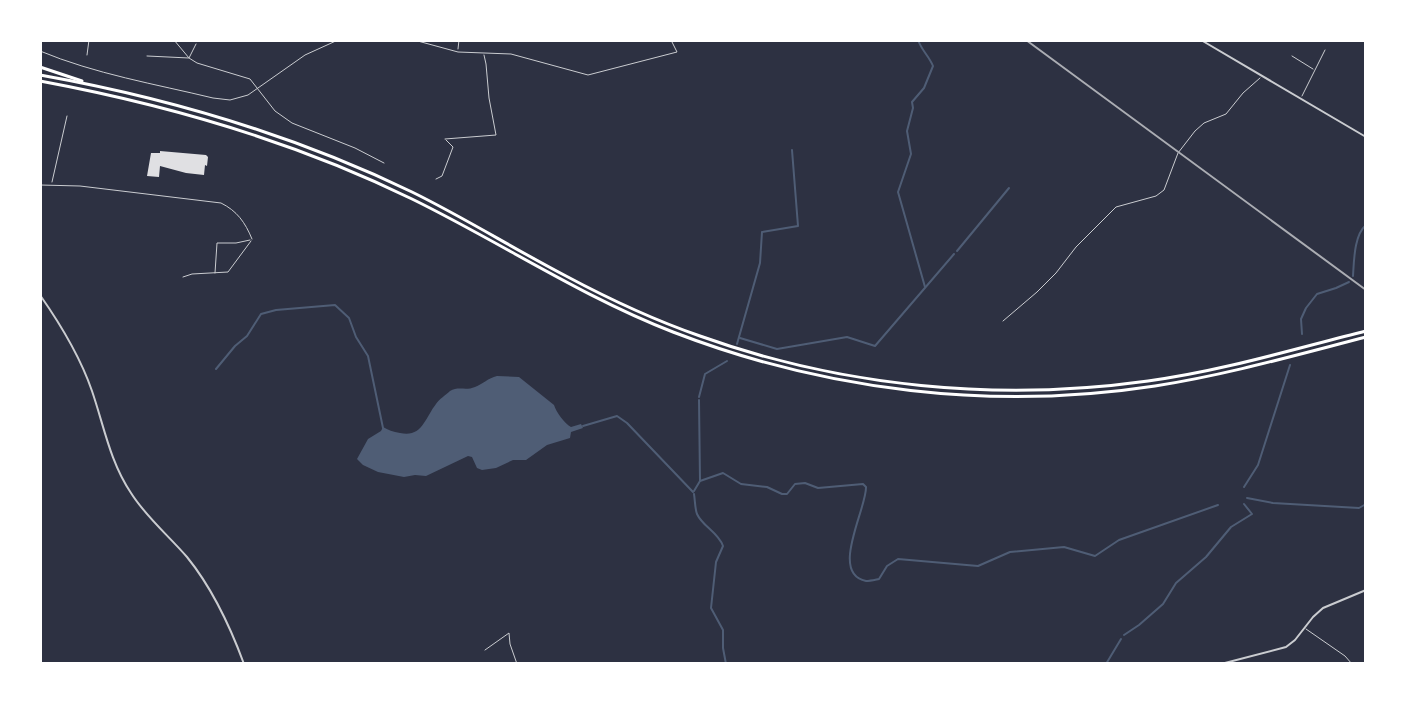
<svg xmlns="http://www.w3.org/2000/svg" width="1406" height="704" font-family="Helvetica,sans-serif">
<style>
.water{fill:#4f5d75}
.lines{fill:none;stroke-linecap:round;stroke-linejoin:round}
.stream{stroke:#4f5d75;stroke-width:2}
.building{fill:#e0e0e3}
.minor{stroke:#caccd0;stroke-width:1}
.tertiary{stroke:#caccd0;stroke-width:2}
.trunk{stroke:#fff;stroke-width:3}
.rail{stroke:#abadb3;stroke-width:2}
</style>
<rect width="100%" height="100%" fill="#2d3142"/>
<path class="water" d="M 497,376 L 519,377 L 554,405 C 556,412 565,424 571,427 L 581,424 L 583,428 L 571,432 L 570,438 L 547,445 L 526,460 L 513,460 L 496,468 L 482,470 L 477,468 L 472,457 L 468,456 L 426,476 L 415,475 L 404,477 L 378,472 L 363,465 L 357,459 L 368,439 L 381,431 L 383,427 C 388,430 393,432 400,433 C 422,438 425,418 436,404 C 439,399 446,395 450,391 C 458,386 466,391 475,387 C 483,384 488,378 497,376 Z"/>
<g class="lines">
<g class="stream">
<path d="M 918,40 C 922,51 929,56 933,66 L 924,88 L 912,102 L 913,108 L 907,131 L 911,154 L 898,192 L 925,287"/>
<polyline points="957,251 1009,188"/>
<path d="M 1353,276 C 1354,261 1354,235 1366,225"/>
<polyline points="1302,334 1301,319 1306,308 1317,294 1336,288 1349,282"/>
<polyline points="740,338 777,349 847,337 875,346 954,254"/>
<polyline points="737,344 760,263 762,232 798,226 792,150"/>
<polyline points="216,369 235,346 247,336 261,314 276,310 335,305 349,318 356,337 368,356 383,428"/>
<polyline points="699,397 705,374 727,361"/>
<polyline points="583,426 617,416 627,423 693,492"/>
<path d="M 700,481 L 723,473 L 741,484 L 767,487 L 782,494 L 787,494 L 795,484 L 805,483 L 818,488 L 863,484 L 866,487 C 867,508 829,574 866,581 C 870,581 874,580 879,579 L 887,566 L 898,559 L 978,566 L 1010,552 L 1064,547 L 1095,556 L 1119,540 L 1218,505"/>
<polyline points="1244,487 1258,465 1290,365"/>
<polyline points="694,491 700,481 699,400"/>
<path d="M 694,494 C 695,500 695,509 697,514 C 703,527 718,532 723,546 L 716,562 L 711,608 L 723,630 L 723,648 L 726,664"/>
<polyline points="1247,498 1273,503 1359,508 1366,504"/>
<polyline points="1124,635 1139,625 1163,604 1176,583 1206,557 1231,527 1252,514 1244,504"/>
<polyline points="1106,664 1121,639"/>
</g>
</g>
<polygon class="building" points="160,151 206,155 208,157 207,166 205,165 204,175 186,173 160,166 159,177 147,176 151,153 160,153"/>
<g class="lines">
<g class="minor">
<polyline points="174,40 189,58 197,63 250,79 275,111 292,123 355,148 384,163"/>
<polyline points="414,40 458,52 511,54 588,75 677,52 671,40"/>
<polyline points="458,49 459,40"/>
<path d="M 40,51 C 95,74 155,84 213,98 L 230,100 L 248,95 L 305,55 L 338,40"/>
<polyline points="87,55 89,40"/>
<polyline points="147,56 189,58 196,44"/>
<polyline points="1292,56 1313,69"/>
<polyline points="1302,96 1325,50"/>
<polyline points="445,139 496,135 489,98 486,64 484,55"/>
<polyline points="436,179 442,176 453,147 446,140"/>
<polyline points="52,182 67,116"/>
<path d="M 40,185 L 80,186 L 221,203 C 237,211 245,222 252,239"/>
<polyline points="215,273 217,243 236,243 250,240"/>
<polyline points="183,277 192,274 228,272 251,241"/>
<polyline points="1003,321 1037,292 1056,273 1076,247 1116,207 1156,196 1164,190 1178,153 1195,131 1204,123 1226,114 1243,93 1260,78"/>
<polyline points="1306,629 1345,656 1352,664"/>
<polyline points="485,650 509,633 510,644 517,664"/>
</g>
<g class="tertiary">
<polyline points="1201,40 1366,137"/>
<path d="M 40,295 C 61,325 80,356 92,391 C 104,426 110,462 131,493 C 146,517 169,536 187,557 C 213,589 230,626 244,664"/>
<polyline points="1221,664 1286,647 1295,640 1313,617 1323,608 1366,590"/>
</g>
<g class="trunk">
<polyline points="40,67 82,81"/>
<path d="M 40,75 C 169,98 294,135 412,192 C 465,218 514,249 566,276 C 609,299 654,320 700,336 C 842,387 998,402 1148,381 C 1222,371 1294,349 1366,331"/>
<path d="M 40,81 C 169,105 294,141 412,199 C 500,242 582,297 673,332 C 826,391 993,411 1155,386 C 1226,375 1296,355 1366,337"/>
</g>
<polyline class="rail" points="1026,40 1366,290"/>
</g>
<rect width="1406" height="704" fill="none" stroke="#ffffff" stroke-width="84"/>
</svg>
